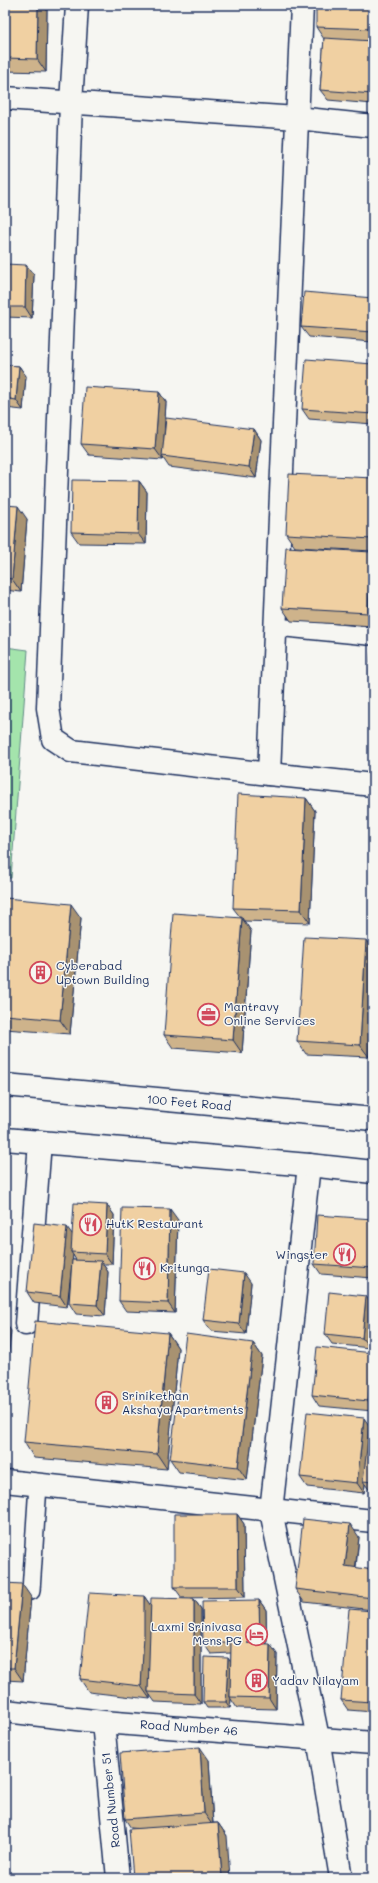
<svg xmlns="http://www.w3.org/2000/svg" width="378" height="1883" font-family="Mali,sans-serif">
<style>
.green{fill:#a4e4ac;stroke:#608a85}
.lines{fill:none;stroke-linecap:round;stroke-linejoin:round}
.service-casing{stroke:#1b2f5e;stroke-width:20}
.minor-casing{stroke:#1b2f5e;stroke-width:25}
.secondary-casing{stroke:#1b2f5e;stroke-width:25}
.service{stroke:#f6f6f2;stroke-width:17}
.minor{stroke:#f6f6f2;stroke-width:22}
.secondary{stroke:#f6f6f2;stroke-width:22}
.wall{fill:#ceb38b;stroke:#1b2f5e;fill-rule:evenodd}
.shaded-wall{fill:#a89271;stroke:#1b2f5e}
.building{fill:#f0d0a2;stroke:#1b2f5e}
.labels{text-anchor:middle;stroke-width:3;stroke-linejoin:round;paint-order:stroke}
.poi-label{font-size:12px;fill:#1b2f5e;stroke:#f6f6f2;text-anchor:start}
.street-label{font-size:12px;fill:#1b2f5e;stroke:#f6f6f2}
</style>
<rect width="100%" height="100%" fill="#f6f6f2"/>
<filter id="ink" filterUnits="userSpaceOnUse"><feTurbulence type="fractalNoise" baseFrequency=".025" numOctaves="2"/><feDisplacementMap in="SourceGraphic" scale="8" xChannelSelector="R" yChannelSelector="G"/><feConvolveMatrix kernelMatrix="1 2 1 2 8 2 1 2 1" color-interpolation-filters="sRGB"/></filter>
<g filter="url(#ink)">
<polygon class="green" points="5,647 28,650 11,878 5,878"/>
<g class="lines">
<defs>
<g id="service">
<polyline points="276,627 368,636"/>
<polyline points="31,1591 38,1485"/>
</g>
<g id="minor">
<polyline points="77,5 71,103 48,708 53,739 71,751 269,774 373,785"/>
<polyline points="5,98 297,118 373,126"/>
<polyline points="269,774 302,5"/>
<polyline points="309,1165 271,1511 318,1738 341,1878"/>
<polyline points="26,1324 40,1142"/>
<polyline points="5,1481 373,1521"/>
<polyline points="5,1711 103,1722 373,1743"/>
<polyline points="103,1722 118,1878"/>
</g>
<g id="secondary">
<polyline points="5,1085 373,1119"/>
<polyline points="5,1139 309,1165 373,1172"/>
</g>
</defs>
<use href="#service" class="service-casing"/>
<use href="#minor" class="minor-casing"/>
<use href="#secondary" class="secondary-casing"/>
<use href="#service" class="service"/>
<use href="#minor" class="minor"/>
<use href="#secondary" class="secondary"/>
</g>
<g class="wall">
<polygon points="5,5 44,5 47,10 46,72 5,71"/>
<polygon points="373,5 373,104 328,100 320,90 324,39 316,27"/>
<polygon points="5,264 34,275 32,318 5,317"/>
<polygon points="373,298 373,342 309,337 301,327"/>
<polygon points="373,364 373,424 309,419 302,409"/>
<polygon points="5,365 19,366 26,376 23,410 5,408"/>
<polygon points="159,392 166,402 164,435 254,429 261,440 256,478 169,467 163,458 163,460 89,455 81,444"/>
<polygon points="373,478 373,551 295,547 286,534"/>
<polygon points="139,481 147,492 146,544 79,543 71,532"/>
<polygon points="5,505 27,519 21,592 5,590"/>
<polygon points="371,552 373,555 373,626 291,621 282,608"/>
<polygon points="373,632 373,690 369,684"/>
<polygon points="306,798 315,811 310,923 244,921 251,931 242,1053 173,1048 164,1035 241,918 233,908"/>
<polygon points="5,898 81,918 70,1034 5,1029"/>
<polygon points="373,950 373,992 369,1057 306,1054 297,1041"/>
<path d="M 107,1205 L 114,1215 L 112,1264 L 103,1264 L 108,1272 L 105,1316 L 76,1314 L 69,1303 L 71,1269 L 67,1307 L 34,1303 L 27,1292 L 72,1234 ZM 73,1255 L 76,1260 L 72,1260 Z"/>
<polygon points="373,1219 373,1278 321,1274 314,1264"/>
<polygon points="178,1220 175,1313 126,1311 119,1301"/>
<polygon points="251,1283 246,1334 211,1331 203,1320"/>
<polygon points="373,1306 373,1314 370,1348 332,1344 325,1334"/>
<polygon points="168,1333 178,1348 167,1469 34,1458 24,1442"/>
<polygon points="253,1343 262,1356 247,1480 179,1472 170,1459"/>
<polygon points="373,1353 373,1411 319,1406 312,1395"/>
<polygon points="373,1424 373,1492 371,1492 365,1484 364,1493 307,1487 300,1477 369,1426"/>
<polygon points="237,1514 244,1524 245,1597 182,1598 174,1587"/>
<polygon points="359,1537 356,1568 373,1570 373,1610 304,1602 295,1589"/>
<polygon points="5,1583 31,1597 23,1681 5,1680"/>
<polygon points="144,1596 151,1606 194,1599 201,1609 201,1704 155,1702 150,1695 150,1699 89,1692 80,1679"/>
<polygon points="259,1600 266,1610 267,1644 277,1654 276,1709 237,1708 231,1699 230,1708 207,1708 203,1702 231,1662 231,1653 211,1654 203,1643"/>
<polygon points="373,1611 373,1712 348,1710 341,1700"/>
<polygon points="209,1760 213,1823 218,1823 227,1836 131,1828 125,1819"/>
</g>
<g class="shaded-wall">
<polygon points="38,5 44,5 47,10 46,72 37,59"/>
<polygon points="26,265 34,275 32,318 25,307"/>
<polygon points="19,366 26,376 23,410 16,400"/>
<polygon points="159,392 166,402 163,456 162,456 163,458 163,460 155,449"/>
<polygon points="254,429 261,440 256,478 249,467"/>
<polygon points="139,481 147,492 146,544 138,534"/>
<polygon points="18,506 27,519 21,592 12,579"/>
<polygon points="371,552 373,555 373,621 368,613"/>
<polygon points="306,798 315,811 310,923 301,910"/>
<polygon points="71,904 81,918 70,1034 60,1020"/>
<polygon points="242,918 251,931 242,1053 233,1040"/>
<polygon points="366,940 373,950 373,992 369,1057 360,1045"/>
<polygon points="107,1205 114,1215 112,1264 105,1254"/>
<polygon points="170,1209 178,1220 175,1313 168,1303"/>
<polygon points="67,1227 75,1238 71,1252 73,1255 67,1307 60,1296"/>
<polygon points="101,1261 108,1272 105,1316 97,1305"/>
<polygon points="244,1273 251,1283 246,1334 239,1324"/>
<polygon points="366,1296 373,1306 373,1314 370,1348 362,1338"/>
<polygon points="5,1322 11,1331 5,1393"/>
<polygon points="168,1333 178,1348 167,1469 157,1454"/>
<polygon points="253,1343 262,1356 247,1480 238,1467"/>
<polygon points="373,1353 373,1408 368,1401"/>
<polygon points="364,1418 371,1428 363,1481 365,1484 364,1493 357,1483"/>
<polygon points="237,1514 244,1524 245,1597 238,1587"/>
<polygon points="350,1524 359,1537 354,1579 345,1566"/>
<polygon points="22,1584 31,1597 23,1681 14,1668"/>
<polygon points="144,1596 153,1609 148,1692 150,1695 150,1699 141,1686"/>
<polygon points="194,1599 201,1609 201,1704 194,1694"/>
<polygon points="259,1600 266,1610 267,1653 260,1642"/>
<polygon points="270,1644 277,1654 276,1709 269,1698"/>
<polygon points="228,1658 232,1664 230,1697 231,1699 230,1708 226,1702"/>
<polygon points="200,1747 209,1760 213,1826 204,1813"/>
<polygon points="218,1823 227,1836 230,1878 222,1878"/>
</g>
<g class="building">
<polygon points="5,5 38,5 37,59 5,58"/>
<polygon points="316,5 373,5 373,29 316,27"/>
<polygon points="324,38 373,41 373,94 320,90"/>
<polygon points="5,264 26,265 25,307 5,307"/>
<polygon points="304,292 373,298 373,332 301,327"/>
<polygon points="306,359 373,364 373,414 302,409"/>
<polygon points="5,365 19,366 16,400 5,398"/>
<polygon points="85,387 159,392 155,449 81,444"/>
<polygon points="166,418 254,429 249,467 162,456"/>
<polygon points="289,474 373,478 372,539 286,534"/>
<polygon points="72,480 139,481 138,534 71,532"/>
<polygon points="5,505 18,506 12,579 5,578"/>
<polygon points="286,547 371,552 368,613 282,608"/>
<polygon points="373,632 373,684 369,684"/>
<polygon points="238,794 306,798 301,910 233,908"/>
<polygon points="5,898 71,904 60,1020 5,1015"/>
<polygon points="173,913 242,918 233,1040 164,1035"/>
<polygon points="304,937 366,940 360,1045 297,1041"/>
<polygon points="74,1203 107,1205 105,1254 71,1252"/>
<polygon points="122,1208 170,1209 168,1303 119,1301"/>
<polygon points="317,1215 373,1219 373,1268 314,1264"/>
<polygon points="34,1223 67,1227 60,1296 27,1292"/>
<polygon points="72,1260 101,1261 97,1305 69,1303"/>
<polygon points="209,1269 244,1273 239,1324 203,1320"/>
<polygon points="329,1292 366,1296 362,1338 325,1334"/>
<polygon points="35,1321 168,1333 157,1454 24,1442"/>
<polygon points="186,1334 253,1343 238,1467 170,1459"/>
<polygon points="317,1347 373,1353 368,1401 312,1395"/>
<polygon points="307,1412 364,1418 357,1483 300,1477"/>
<polygon points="370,1423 373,1424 373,1482 363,1481"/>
<polygon points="174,1514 237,1514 238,1587 174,1587"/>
<polygon points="303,1519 350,1524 345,1566 373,1570 373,1598 295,1589"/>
<polygon points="5,1583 22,1584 14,1668 5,1668"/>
<polygon points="89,1593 144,1596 144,1636 141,1686 80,1679"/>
<polygon points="151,1598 194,1599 194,1694 148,1692"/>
<polygon points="259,1600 260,1642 247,1643 270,1644 269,1698 230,1697 231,1643 203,1643 202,1601"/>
<polygon points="349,1609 373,1611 373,1702 341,1700"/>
<polygon points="204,1657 228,1658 226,1702 203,1702"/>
<polygon points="200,1747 204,1813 125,1819 120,1753"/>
<polygon points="218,1823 222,1878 133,1878 129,1829"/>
</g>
</g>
<defs>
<symbol id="building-ring" viewBox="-11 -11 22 22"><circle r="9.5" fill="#f6f6f2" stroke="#d1495b" stroke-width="1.5"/><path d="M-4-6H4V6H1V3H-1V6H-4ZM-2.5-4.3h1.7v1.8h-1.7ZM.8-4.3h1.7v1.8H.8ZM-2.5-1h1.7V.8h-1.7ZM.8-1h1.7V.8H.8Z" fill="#d1495b"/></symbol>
<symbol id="office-ring" viewBox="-11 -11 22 22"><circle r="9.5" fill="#f6f6f2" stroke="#d1495b" stroke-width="1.5"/><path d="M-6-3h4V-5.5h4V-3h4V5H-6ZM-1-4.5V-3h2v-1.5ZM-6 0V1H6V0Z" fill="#d1495b"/></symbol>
<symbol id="restaurant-ring" viewBox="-11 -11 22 22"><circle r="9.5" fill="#f6f6f2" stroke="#d1495b" stroke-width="1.5"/><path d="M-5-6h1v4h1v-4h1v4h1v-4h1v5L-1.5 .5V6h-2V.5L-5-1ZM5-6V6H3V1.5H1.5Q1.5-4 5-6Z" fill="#d1495b"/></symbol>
<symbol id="hotel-ring" viewBox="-11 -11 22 22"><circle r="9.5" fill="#f6f6f2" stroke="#d1495b" stroke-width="1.5"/><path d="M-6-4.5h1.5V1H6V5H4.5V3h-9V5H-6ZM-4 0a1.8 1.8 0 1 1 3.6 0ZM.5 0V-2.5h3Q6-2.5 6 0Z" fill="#d1495b"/></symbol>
</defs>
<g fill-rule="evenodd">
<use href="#building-ring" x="28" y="960" width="25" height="25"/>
<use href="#office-ring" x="196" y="1002" width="25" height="25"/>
<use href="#restaurant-ring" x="78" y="1212" width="25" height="25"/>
<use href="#restaurant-ring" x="332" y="1242" width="25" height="25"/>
<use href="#restaurant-ring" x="132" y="1256" width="25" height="25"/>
<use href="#building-ring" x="94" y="1390" width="25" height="25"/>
<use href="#hotel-ring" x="244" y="1622" width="25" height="25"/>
<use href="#building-ring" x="244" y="1668" width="25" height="25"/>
</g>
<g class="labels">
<g class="poi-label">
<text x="56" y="970">Cyberabad<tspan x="56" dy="14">Uptown Building</tspan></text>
<text x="224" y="1011">Mantravy<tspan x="224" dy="14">Online Services</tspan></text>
<text x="106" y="1228">HutK Restaurant</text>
<text x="328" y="1259" text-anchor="end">Wingster</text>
<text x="160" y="1272">Kritunga</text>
<text x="122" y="1400">Srinikethan<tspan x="122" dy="14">Akshaya Apartments</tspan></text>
<text x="242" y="1631" text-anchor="end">Laxmi Srinivasa<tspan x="242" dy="14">Mens PG</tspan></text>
<text x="272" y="1685">Yadav Nilayam</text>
</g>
<g class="street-label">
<text transform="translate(189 1103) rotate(5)" y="4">100 Feet Road</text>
<text transform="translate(189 1728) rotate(4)" y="4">Road Number 46</text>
<text transform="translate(111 1800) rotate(-96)" y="4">Road Number 51</text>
</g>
</g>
<rect width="378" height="1883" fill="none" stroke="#f6f6f2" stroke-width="20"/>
<rect x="10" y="10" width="358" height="1863" fill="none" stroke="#1b2f5e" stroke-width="1.5" filter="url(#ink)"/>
</svg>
